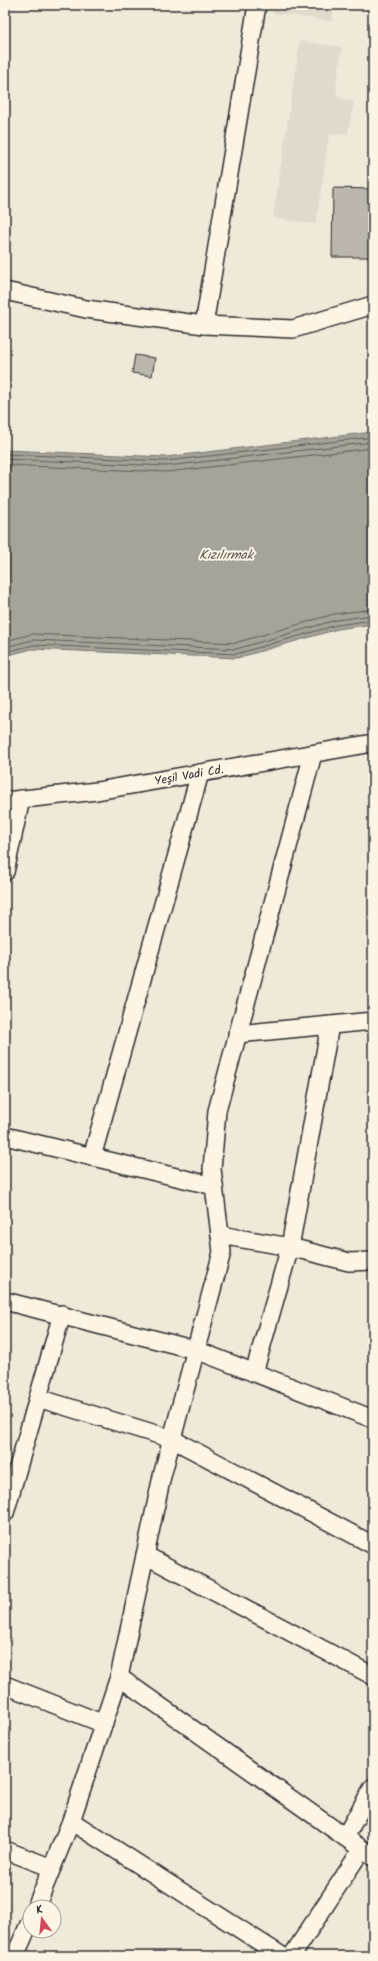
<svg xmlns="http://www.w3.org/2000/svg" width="378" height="1961" font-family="Kalam,sans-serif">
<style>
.built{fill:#e0dacc}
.water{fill:#a6a399;stroke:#75736d}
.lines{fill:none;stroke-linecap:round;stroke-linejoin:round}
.shore{stroke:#5c5b57;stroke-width:1}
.building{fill:#bcb7ac;stroke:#2b2b2b}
.minor-casing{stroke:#2b2b2b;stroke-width:20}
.minor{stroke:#fcf5e5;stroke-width:17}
.labels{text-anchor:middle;stroke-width:4;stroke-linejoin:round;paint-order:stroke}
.street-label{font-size:12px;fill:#2b2b2b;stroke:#fcf5e5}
.water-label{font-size:13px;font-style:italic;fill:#565552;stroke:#fcf5e5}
</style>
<rect width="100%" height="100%" fill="#efe9da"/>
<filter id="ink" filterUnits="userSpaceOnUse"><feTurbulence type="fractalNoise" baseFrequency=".025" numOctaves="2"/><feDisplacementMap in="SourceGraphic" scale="8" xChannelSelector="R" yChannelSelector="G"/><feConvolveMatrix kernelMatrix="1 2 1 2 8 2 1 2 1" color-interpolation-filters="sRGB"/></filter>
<g filter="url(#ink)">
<g class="built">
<polygon points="273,5 334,5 332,21 272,13"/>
<polygon points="300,41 342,47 336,87 338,98 354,101 348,134 329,135 316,224 273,218"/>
</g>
<polygon class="water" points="373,432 373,624 338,629 237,658 32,649 5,656 5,450 166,457"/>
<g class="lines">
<g class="shore">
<polyline points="5,454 166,461 373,437"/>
<polyline points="5,459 167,466 373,442"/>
<polyline points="5,465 167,472 373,448"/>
<polyline points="5,641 32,634 235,643 334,614 373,609"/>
<polyline points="5,647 33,640 236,649 336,620 373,615"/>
<polyline points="5,652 33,645 236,654 337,625 373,620"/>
</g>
</g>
<g class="building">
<polygon points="333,188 373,189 373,257 332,257"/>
<polygon points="135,355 155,358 152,376 132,373"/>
</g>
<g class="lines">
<defs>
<g id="minor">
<polyline points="5,291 86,309 204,325 257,5"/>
<polyline points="204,325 293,329 373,305"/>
<polyline points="5,801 97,791 373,743"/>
<polyline points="5,872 21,799"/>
<polyline points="237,1034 373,1021"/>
<polyline points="5,1136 214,1186"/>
<polyline points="92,1157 200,773"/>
<polyline points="220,1235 290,1247 349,1262 373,1261"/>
<polyline points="5,1301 196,1350 373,1419"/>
<polyline points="254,1373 290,1247 330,1025"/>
<polyline points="38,1398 172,1439 373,1545"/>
<polyline points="5,1513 62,1314"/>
<polyline points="145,1555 373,1676"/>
<polyline points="119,1677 373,1857"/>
<polyline points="5,1685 104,1724"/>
<polyline points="71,1821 282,1956"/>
<polyline points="345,1837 373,1787"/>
<polyline points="5,1850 52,1868"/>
<polyline points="36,1907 71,1821 119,1677 162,1476 222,1252 212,1169 217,1111 313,754"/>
<polyline points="15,1956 30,1922"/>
<polyline points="292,1956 362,1849"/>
</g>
</defs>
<use href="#minor" class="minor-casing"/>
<use href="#minor" class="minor"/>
</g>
</g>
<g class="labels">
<g class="street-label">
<text transform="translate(189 775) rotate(-10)" y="4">Yeşil Vadi Cd.</text>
</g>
<g class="water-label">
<text x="226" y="559">Kızılırmak</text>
</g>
</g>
<rect width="378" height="1961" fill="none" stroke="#fcf5e5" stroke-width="20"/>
<rect x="10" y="10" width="358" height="1941" fill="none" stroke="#2b2b2b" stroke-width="1.5" filter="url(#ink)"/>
<g transform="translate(42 1919) rotate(345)"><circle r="19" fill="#fcf5e5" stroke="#a8a49b"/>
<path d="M0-3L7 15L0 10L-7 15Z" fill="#d1495b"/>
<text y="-6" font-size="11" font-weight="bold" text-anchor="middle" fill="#2b2b2b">K</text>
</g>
</svg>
